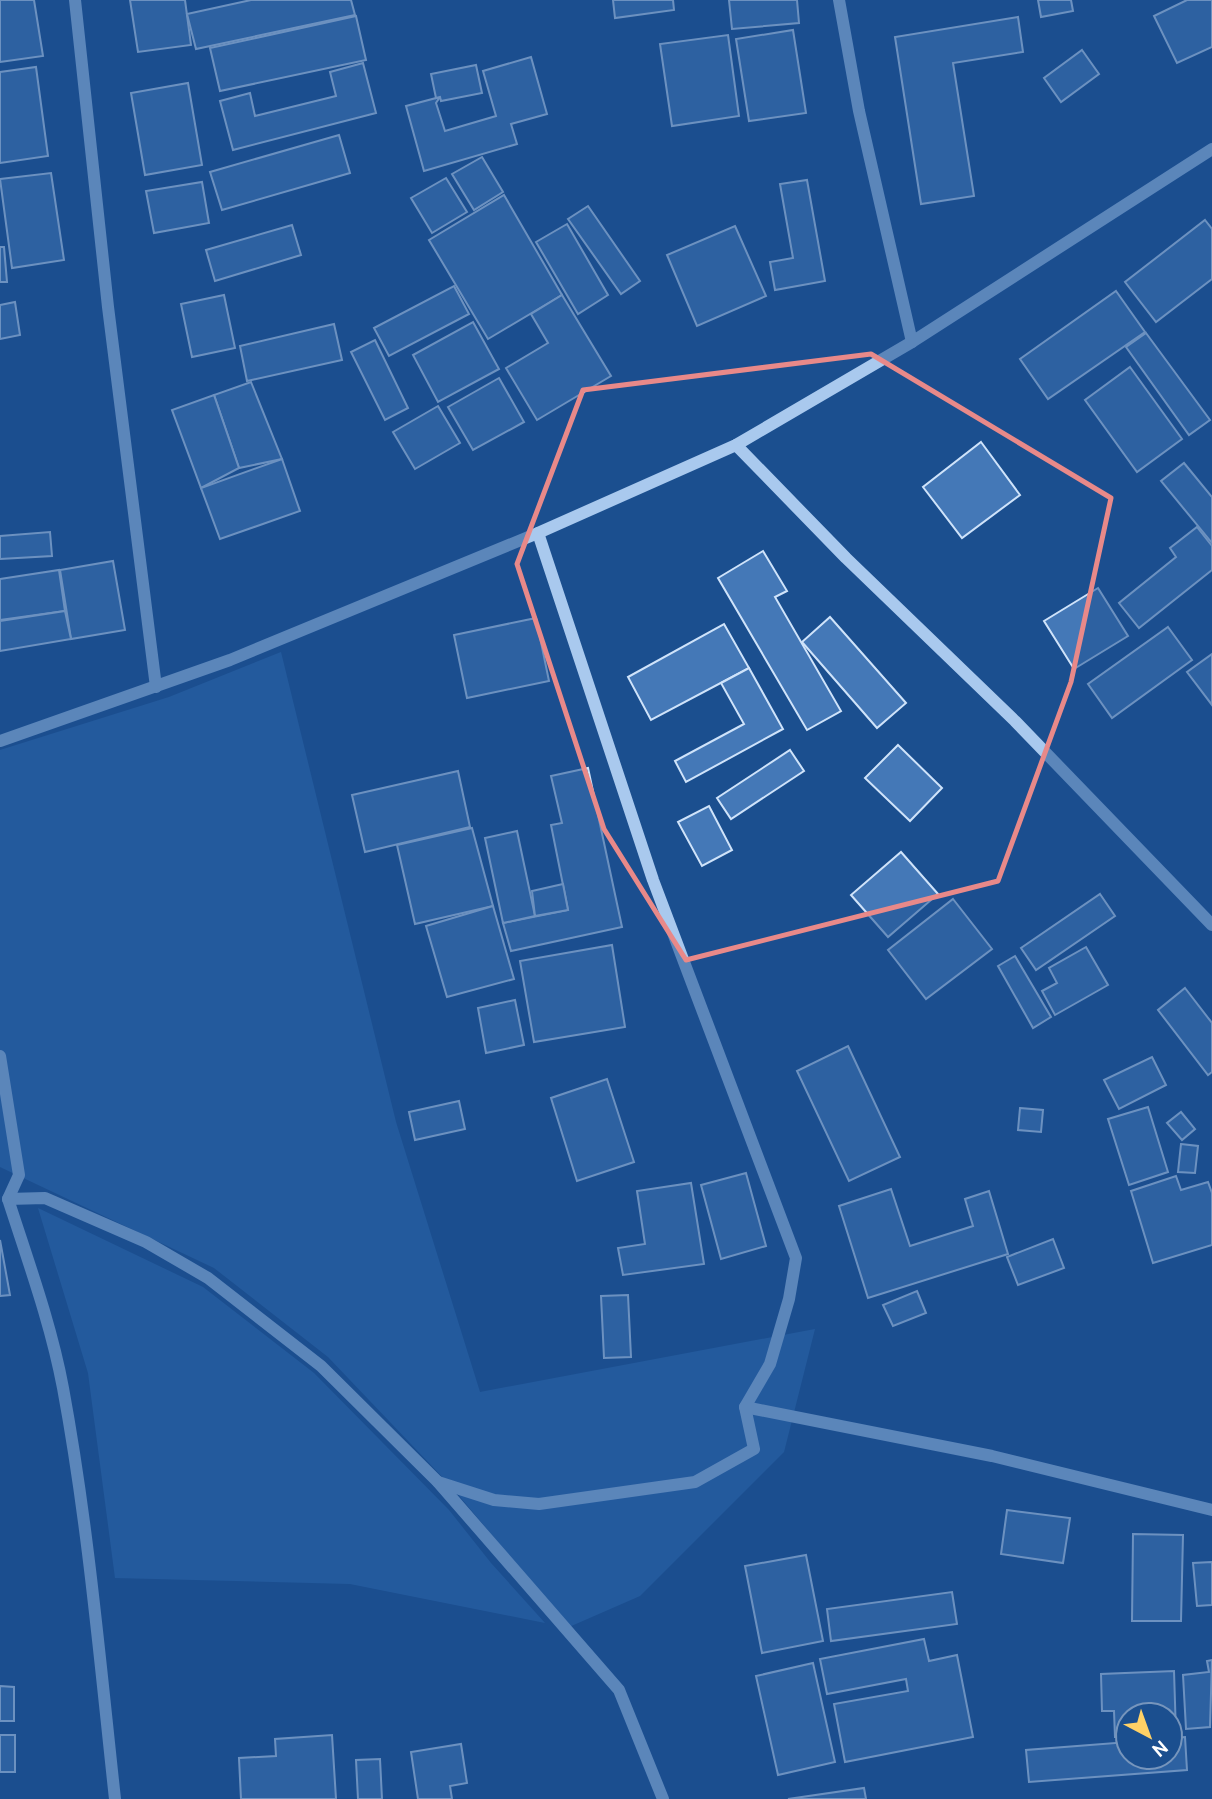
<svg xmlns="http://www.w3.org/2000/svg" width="1212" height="1799" font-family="Cabin,sans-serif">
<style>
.green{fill:#2e69ad}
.building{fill:#4478b7;stroke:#cfe3fa;stroke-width:2}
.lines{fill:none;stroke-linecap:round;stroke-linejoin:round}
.minor{stroke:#a9c9ee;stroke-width:12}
.marked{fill:none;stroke:#e88989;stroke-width:5;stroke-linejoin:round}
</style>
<rect width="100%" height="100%" fill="#1b4f8f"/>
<g class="green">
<polygon points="281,652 396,1122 480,1392 815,1329 784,1452 640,1596 569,1627 451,1486 328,1357 214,1268 0,1167 0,750 169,697"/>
<polygon points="38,1208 203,1287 314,1373 449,1510 491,1563 545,1623 350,1584 115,1578 88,1373"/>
</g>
<g class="building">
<polygon points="0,0 34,0 43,56 0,62"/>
<polygon points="130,0 185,0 191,45 138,52"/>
<polygon points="251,0 351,0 355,15 196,49 187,14"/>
<polygon points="613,0 673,0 674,10 615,18"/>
<polygon points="729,0 797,0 799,23 732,29"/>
<polygon points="1038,0 1071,0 1073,11 1041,17"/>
<polygon points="1187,0 1212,0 1212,47 1177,63 1154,16"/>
<polygon points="356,16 366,60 220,91 210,48"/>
<polygon points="1018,17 1023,52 953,63 974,196 921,204 895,37"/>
<polygon points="793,30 806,113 749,121 736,39"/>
<polygon points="728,35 739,116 672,126 660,44"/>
<polygon points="1082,50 1099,74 1061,102 1044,78"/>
<polygon points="531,57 547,114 511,124 517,144 424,171 406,106 440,97 436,103 445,131 496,116 483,71"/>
<polygon points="363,63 376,113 233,150 220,101 250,93 255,116 336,96 330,72"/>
<polygon points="476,65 482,93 441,101 440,97 436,98 431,74"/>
<polygon points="36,67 48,156 0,163 0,72"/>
<polygon points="188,83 202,165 145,175 131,93"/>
<polygon points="339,135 350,173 222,210 210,172"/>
<polygon points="482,157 503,192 474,210 452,174"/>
<polygon points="51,173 64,260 12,268 0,179"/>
<polygon points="446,178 467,212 432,233 411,198"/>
<polygon points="807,180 825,281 775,290 770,262 793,258 780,184"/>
<polygon points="202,182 209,223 154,233 146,191"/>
<polygon points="504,195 562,295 488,339 429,240"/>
<polygon points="588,206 640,281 621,294 568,219"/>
<polygon points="1205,220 1212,229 1212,279 1156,322 1125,282"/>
<polygon points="567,224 608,295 578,314 536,242"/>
<polygon points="292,225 301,255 215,281 206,250"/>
<polygon points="735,226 766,296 697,326 667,255"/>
<polygon points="0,247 4,247 7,282 0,282"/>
<polygon points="454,286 469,314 389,356 374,328"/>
<polygon points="1116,291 1145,332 1048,399 1020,359"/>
<polygon points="224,295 235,348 192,357 181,304"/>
<polygon points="562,295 611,376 537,420 506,368 548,343 531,314"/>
<polygon points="15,302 20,335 0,339 0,305"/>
<polygon points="473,322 499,369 438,402 413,355"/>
<polygon points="334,324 342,360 247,381 240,346"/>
<polygon points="1146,333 1210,420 1189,435 1126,347"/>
<polygon points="375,340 408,408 385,420 351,352"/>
<polygon points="1130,367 1182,439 1137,472 1085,400"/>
<polygon points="499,378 524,422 473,450 448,407"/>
<polygon points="251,382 282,459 239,468 214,395"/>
<polygon points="214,395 239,468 201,488 172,410"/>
<polygon points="438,406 460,443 415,469 393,432"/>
<polygon points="981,442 1020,495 962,538 923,487"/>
<polygon points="282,459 300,511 220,539 201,488"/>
<polygon points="1184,463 1212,497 1212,543 1161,481"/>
<polygon points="1197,527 1212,546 1212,570 1139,628 1119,603 1176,557 1170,548"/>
<polygon points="50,532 52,556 0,559 0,536"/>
<polygon points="763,551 787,591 775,597 841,711 807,730 718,578"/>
<polygon points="113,561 125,630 71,639 60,570"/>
<polygon points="59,570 65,611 0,620 0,579"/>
<polygon points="1098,588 1128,636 1074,669 1044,621"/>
<polygon points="65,611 71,639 0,651 0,621"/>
<polygon points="830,617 906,703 877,728 802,642"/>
<polygon points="536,618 549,681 467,698 454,635"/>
<polygon points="724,624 749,668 651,720 628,677"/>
<polygon points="1168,627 1192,660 1112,718 1088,684"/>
<polygon points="1212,654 1212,705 1187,672"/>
<polygon points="749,668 783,729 686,782 675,761 744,724 721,683"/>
<polygon points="898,745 942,788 910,821 865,778"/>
<polygon points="790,750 804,771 731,819 717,798"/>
<polygon points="588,768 622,927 511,951 503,923 568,910 551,825 562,823 551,776"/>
<polygon points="458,771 470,827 365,852 352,795"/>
<polygon points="709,806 732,850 702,866 678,822"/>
<polygon points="472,828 493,906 415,924 397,845"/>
<polygon points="517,831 535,916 503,923 485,838"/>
<polygon points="901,852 938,894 888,937 851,895"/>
<polygon points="563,884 568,910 535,916 532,891"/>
<polygon points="1100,894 1115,916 1036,970 1021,948"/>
<polygon points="953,899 992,949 926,999 888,950"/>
<polygon points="493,906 514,979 447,997 426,926"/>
<polygon points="612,945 625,1027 534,1042 520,961"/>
<polygon points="1086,947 1108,985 1055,1015 1042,991 1057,983 1049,968"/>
<polygon points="1015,956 1051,1017 1033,1028 998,966"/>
<polygon points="1185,988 1212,1023 1212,1072 1208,1075 1158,1010"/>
<polygon points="515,1000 524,1045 486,1053 478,1008"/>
<polygon points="848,1046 900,1157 849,1181 797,1071"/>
<polygon points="1152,1057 1166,1085 1119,1109 1104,1080"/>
<polygon points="607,1079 634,1162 577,1181 551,1098"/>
<polygon points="459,1101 465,1129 415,1140 409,1112"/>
<polygon points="1148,1107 1168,1172 1129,1185 1108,1119"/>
<polygon points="1020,1108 1043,1110 1041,1132 1018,1130"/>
<polygon points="1181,1112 1195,1129 1182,1140 1167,1123"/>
<polygon points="1181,1144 1198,1146 1195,1173 1178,1172"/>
<polygon points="746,1173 766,1246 721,1259 701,1185"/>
<polygon points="1176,1176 1181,1190 1208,1182 1212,1193 1212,1245 1153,1263 1131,1191"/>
<polygon points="691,1183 704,1264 623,1275 618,1248 645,1244 637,1191"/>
<polygon points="891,1189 910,1246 973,1226 965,1199 989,1191 1008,1254 868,1298 839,1206"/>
<polygon points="1053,1239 1064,1268 1018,1285 1007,1257"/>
<polygon points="0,1240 10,1295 0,1296"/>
<polygon points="917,1291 926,1313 893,1326 883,1305"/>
<polygon points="628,1295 631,1357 604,1358 601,1296"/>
<polygon points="1007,1510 1070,1518 1063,1563 1001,1554"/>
<polygon points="1133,1534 1183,1535 1181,1621 1132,1621"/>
<polygon points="806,1555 823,1641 762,1653 745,1566"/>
<polygon points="1212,1562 1212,1605 1197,1606 1193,1563"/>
<polygon points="952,1592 957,1624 831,1641 827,1609"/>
<polygon points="924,1639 929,1661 957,1655 973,1737 845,1762 834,1704 908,1691 906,1679 827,1694 820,1659"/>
<polygon points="1212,1660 1210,1727 1186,1729 1183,1675 1209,1672 1207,1661"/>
<polygon points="813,1663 835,1762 778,1775 756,1676"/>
<polygon points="1174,1671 1176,1734 1170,1735 1170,1715 1128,1715 1128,1737 1115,1737 1114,1711 1102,1711 1101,1674"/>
<polygon points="0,1686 14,1687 14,1721 0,1721"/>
<rect x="0" y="1735" width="15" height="37"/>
<polygon points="332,1735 336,1799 241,1799 239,1758 276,1756 275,1739"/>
<polygon points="1185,1737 1187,1770 1029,1782 1026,1750 1128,1742 1128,1757 1170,1757 1170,1738"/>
<polygon points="461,1744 467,1783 450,1786 452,1799 418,1799 411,1752"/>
<polygon points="380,1759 382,1799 358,1799 356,1760"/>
<polygon points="864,1788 866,1799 788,1799"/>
</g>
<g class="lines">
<g class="minor">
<polyline points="75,0 108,307 156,687"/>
<polyline points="839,0 859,111 912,342"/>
<polyline points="736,445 846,558 1015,721 1212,925"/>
<polyline points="0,741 230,660 538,533 736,445 912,342 1212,149"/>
<path d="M 0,1056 L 19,1175 L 8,1199 C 28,1261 51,1324 63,1388 C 88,1523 100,1662 115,1799"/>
<polyline points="8,1199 45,1198 146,1242 208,1278 321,1366 438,1482 619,1690 663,1799"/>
<polyline points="745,1407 992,1456 1212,1510"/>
<polyline points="438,1482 494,1500 539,1504 695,1482 754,1449 745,1407 770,1364 789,1299 796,1258 653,880 538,533"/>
</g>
</g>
<path d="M0 0H1212V1799H0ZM 871,354 L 1111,498 L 1071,682 L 998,881 L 686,960 L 604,829 L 517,564 L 583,390 Z" fill="#1b4f8f" fill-opacity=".55" fill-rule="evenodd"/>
<path class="marked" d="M 871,354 L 1111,498 L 1071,682 L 998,881 L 686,960 L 604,829 L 517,564 L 583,390 Z"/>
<g transform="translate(1149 1736) rotate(139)"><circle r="33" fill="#1b4f8f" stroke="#7695bc" stroke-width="2"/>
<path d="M0-5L12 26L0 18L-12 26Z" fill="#ffd166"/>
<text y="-10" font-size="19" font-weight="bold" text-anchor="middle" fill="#ffffff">N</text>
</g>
</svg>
